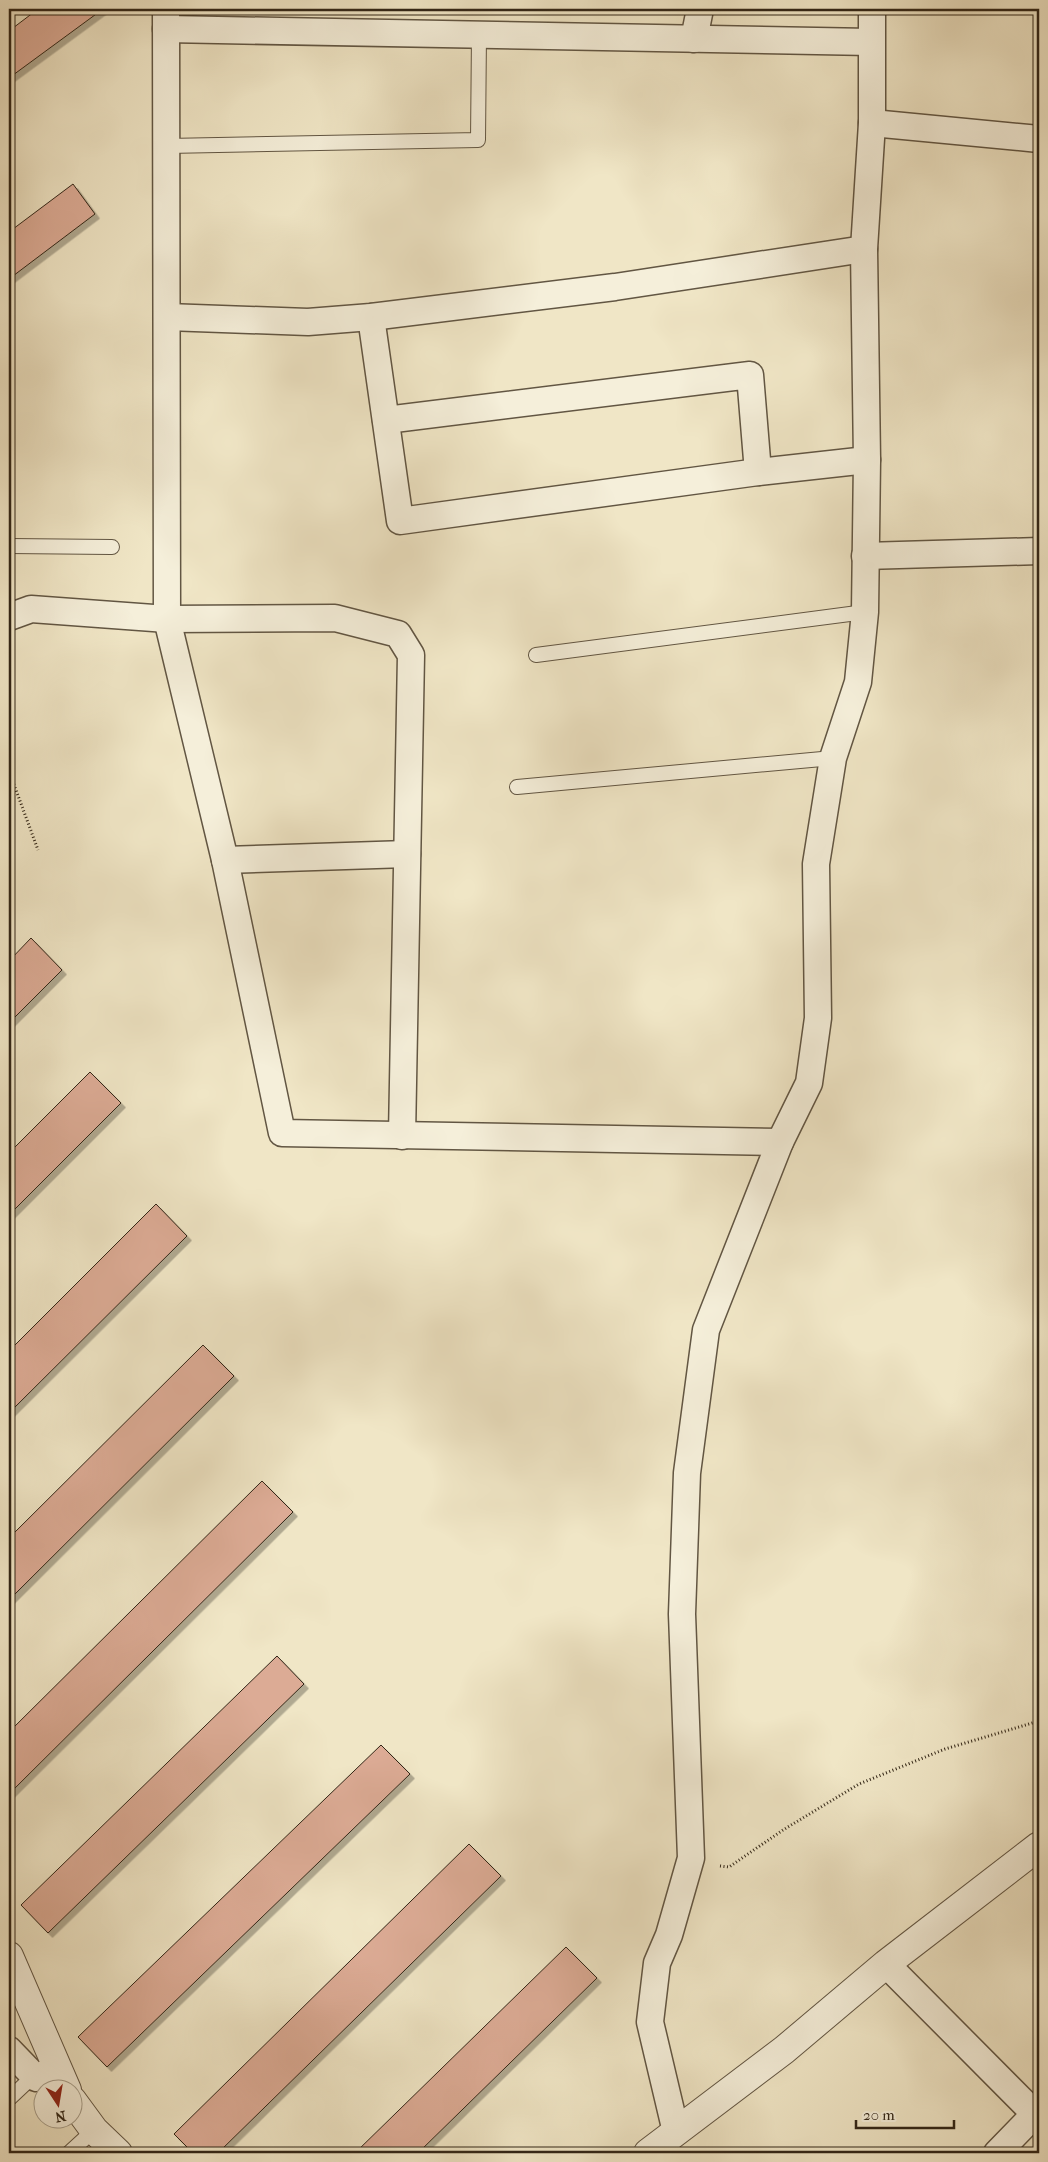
<svg xmlns="http://www.w3.org/2000/svg" width="1048" height="2162" font-family="'IM FELL French Canon',serif">
<style>
.building{fill:#dcab95;stroke:#322617;filter:url(#shadow)}
.lines{fill:none;stroke-linecap:round;stroke-linejoin:round}
.service-casing{stroke:#625643;stroke-width:16}
.minor-casing{stroke:#625643;stroke-width:29}
.tertiary-casing{stroke:#625643;stroke-width:30}
.path{stroke:#322617;stroke-width:3;stroke-dasharray:1 2.5;stroke-linecap:butt}
.service{stroke:#f5efda;stroke-width:14}
.minor{stroke:#f5efda;stroke-width:26}
.tertiary{stroke:#f5efda;stroke-width:28}
</style>
<defs>
<filter id="shadow"><feDropShadow dx="4.5" dy="4.5" stdDeviation="0" flood-color="#0004"/></filter>
</defs>
<rect width="100%" height="100%" fill="#f0e6c6"/>
<filter id="stains"><feTurbulence type="fractalNoise" baseFrequency=".004" numOctaves="4"/><feColorMatrix values="0 0 0 0 .2 0 0 0 0 .09 0 0 0 0 .02 0 0 0 .5 -.17"/></filter>
<radialGradient id="worn" r=".72"><stop offset=".6" stop-color="#630" stop-opacity="0"/><stop offset="1" stop-color="#630" stop-opacity=".3"/></radialGradient>
<g class="building">
<polygon points="38,9 103,9 9,78 9,31"/>
<polygon points="73,184 95,214 9,279 9,232"/>
<polygon points="31,938 62,970 9,1023 9,961"/>
<polygon points="90,1072 121,1103 9,1215 9,1153"/>
<polygon points="156,1204 187,1236 9,1413 9,1351"/>
<polygon points="203,1345 234,1376 9,1600 9,1538"/>
<polygon points="262,1481 293,1512 9,1794 9,1732"/>
<polygon points="277,1656 304,1684 48,1933 21,1905"/>
<polygon points="381,1745 410,1774 107,2067 78,2037"/>
<polygon points="469,1844 501,1876 218,2153 193,2153 174,2134"/>
<polygon points="566,1947 597,1978 418,2153 355,2153"/>
</g>
<g class="lines">
<defs>
<g id="service">
<polyline points="167,146 478,140 479,34"/>
<polyline points="9,546 112,547"/>
<polyline points="536,655 865,612"/>
<polyline points="517,787 833,758"/>
<polyline points="9,2099 26,2083 36,2078"/>
<polyline points="69,2153 94,2130"/>
</g>
<g id="minor">
<polyline points="166,9 167,619 225,860 282,1133 780,1142 706,1330 687,1473 682,1614 691,1858 669,1935 657,1963 650,2022 676,2132"/>
<polyline points="166,29 871,42"/>
<polyline points="694,39 700,9"/>
<polyline points="872,123 1039,139"/>
<polyline points="167,317 308,322 371,317 615,287 864,249"/>
<polyline points="371,317 400,521 758,472 867,460"/>
<polyline points="386,420 750,375 758,472"/>
<polyline points="865,556 1039,551"/>
<polyline points="9,617 31,609 167,619 335,618 398,634 411,655 402,1136"/>
<polyline points="225,860 407,854"/>
<polyline points="780,1142 809,1083 818,1018 816,864 833,758 858,682 865,612 867,460 864,249 872,123 872,9"/>
<polyline points="886,1964 1039,2118"/>
<polyline points="9,2050 36,2078 57,2068"/>
<polyline points="997,2153 1035,2114"/>
</g>
<g id="tertiary">
<polyline points="9,1956 67,2090"/>
<polyline points="72,2100 94,2130 118,2153"/>
<polyline points="648,2153 784,2050 886,1964 1039,1846"/>
</g>
</defs>
<use href="#service" class="service-casing"/>
<use href="#minor" class="minor-casing"/>
<use href="#tertiary" class="tertiary-casing"/>
<g class="path">
<polyline points="9,771 38,850"/>
<polyline points="720,1866 729,1867 783,1830 859,1784 945,1749 1039,1721"/>
</g>
<use href="#service" class="service"/>
<use href="#minor" class="minor"/>
<use href="#tertiary" class="tertiary"/>
</g>
<rect width="1048" height="2162" fill="none" stroke="#f0e6c6" stroke-width="30"/>
<rect x="10" y="10" width="1028" height="2142" fill="none" stroke="#322617" stroke-width="2.5"/>
<rect x="15" y="15" width="1018" height="2132" fill="none" stroke="#322617"/>
<g transform="translate(58 2104) rotate(168)"><circle r="24" fill="#f5efda" stroke="#a79f8c"/>
<path d="M0-4L9 19L0 12L-9 19Z" fill="#8f2418"/>
<text y="-8" font-size="14" font-weight="bold" text-anchor="middle" fill="#322617">N</text>
</g>
<path d="M856 2120v8h98v-8" fill="none" stroke="#322617" stroke-width="2.5"/>
<text x="863" y="2120" font-size="15" fill="#322617" stroke="#f5efda" stroke-width="4" paint-order="stroke">20 m</text>
<rect width="100%" height="100%" filter="url(#stains)"/>
<rect width="100%" height="100%" fill="url(#worn)"/>
</svg>
